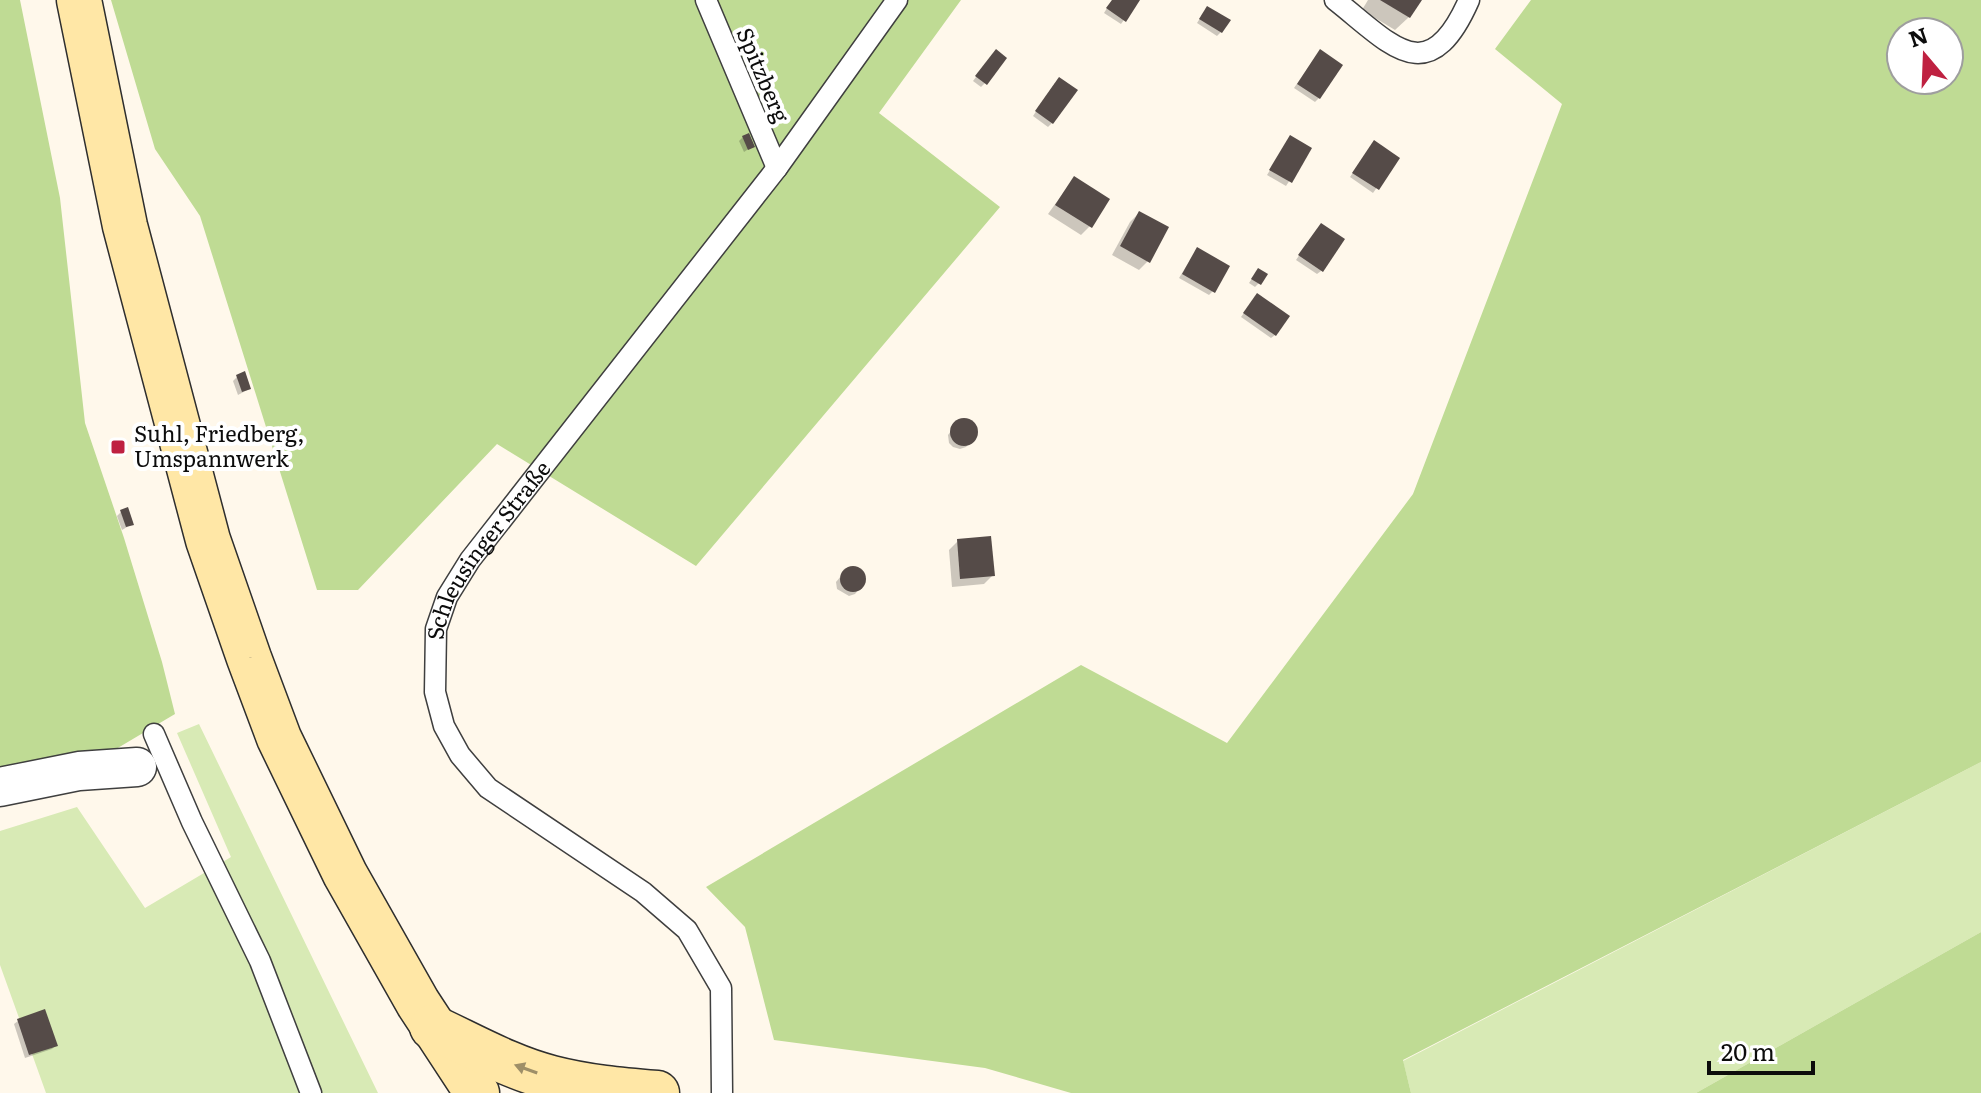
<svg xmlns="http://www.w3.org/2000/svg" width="1981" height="1093" font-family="Literata,serif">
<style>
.green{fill:#d8eab5}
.forest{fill:#bfdb94;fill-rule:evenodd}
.shadow{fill:#0003}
.building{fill:#554b48}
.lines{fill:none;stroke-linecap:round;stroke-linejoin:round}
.lane-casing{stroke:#3f3f3f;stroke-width:23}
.street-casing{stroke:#3f3f3f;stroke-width:41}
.secondary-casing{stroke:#2e2e2e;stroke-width:47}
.lane{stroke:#fff;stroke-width:20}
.street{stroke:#fff;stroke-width:38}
.secondary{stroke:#ffe7a6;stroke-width:44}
.oneway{fill:#9e8f68}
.poi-dot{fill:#bf2141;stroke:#fff;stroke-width:3}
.labels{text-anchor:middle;stroke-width:8;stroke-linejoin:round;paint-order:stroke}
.street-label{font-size:22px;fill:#0c0c0c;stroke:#fff}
.poi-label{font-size:22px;fill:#0c0c0c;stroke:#fff;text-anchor:start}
</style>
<rect width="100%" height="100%" fill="#fff8eb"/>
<g class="green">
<polygon points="199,724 378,1093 46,1093 0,965 0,831 77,807 145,908 231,857 177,733"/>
<polygon points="1981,762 1981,932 1696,1093 1411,1093 1403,1061"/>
</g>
<g class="forest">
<polygon points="0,0 20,0 60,198 85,423 124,538 162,662 175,714 79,771 0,787"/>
<polygon points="111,0 961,0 879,113 1000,207 696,566 497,444 358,590 317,590 200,216 155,149"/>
<path d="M 1531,0 L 1981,0 L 1981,762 L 1403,1060 L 1411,1093 L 1071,1093 L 985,1068 L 774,1040 L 745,927 L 706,887 L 1081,665 L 1227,743 L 1413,494 L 1562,104 L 1495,49 ZM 1901,32 L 1949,32 L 1949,80 L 1901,80 Z"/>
<polygon points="1981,932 1981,1093 1696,1093"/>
</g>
<g class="shadow">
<polygon points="1112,0 1138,0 1121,24 1104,13"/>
<polygon points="1368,0 1420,0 1409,17 1395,30 1362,10"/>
<polygon points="1204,12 1221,32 1217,36 1197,23"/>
<polygon points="992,56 985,83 981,87 973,81"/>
<polygon points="1316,56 1319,98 1315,102 1294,88"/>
<polygon points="1055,83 1052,123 1048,127 1033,116"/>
<polygon points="743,137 753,146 744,152 739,141"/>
<polygon points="1290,138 1310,149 1286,186 1267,175"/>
<polygon points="1370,147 1397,159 1373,193 1350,177"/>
<polygon points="1074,178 1090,226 1081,235 1048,214"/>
<polygon points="1139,213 1148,261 1139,270 1112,255 1130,222"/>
<polygon points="1317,229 1321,271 1317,274 1296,260"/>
<polygon points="1197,249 1213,291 1209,295 1179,278"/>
<polygon points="1255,274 1259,283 1255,287 1249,283"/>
<polygon points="1254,299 1275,335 1271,338 1241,317"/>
<polygon points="237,377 249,389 238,395 233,381"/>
<polygon points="964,420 972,423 976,429 975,436 966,447 960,449 953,447 949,443 948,435 957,423"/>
<polygon points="121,512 132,524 122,530 117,516"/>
<polygon points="958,541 993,575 984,584 952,587 949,550"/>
<polygon points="853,567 860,569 865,576 864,583 855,594 849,596 837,589 836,582 846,570"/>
<polygon points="18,1021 56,1045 52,1049 25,1058 14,1024"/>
</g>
<g class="building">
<polygon points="1112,0 1140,0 1126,22 1106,8"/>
<polygon points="1380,0 1422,0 1410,18"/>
<polygon points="1207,6 1231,20 1222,33 1199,19"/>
<polygon points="996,49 1007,58 987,85 975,76"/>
<polygon points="1320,49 1343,65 1320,99 1297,84"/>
<polygon points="1059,77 1078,90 1053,124 1035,111"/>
<polygon points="749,133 755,147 748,150 742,136"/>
<polygon points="1290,135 1312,148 1292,183 1269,170"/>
<polygon points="1374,140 1400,158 1379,190 1352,173"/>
<polygon points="1074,176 1110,199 1092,228 1055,205"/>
<polygon points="1139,211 1169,227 1150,263 1120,246"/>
<polygon points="1321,223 1345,239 1323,272 1298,255"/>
<polygon points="1197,247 1230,266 1215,293 1182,274"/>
<polygon points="1258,268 1268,274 1261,285 1251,279"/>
<polygon points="1257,293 1290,316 1276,336 1243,313"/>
<polygon points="245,371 251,389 242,392 236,375"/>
<circle cx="964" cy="432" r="14"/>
<polygon points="128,507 134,525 126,527 120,510"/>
<polygon points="991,536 995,576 960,579 957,539"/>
<circle cx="853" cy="579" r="13"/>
<polygon points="45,1009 58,1046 29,1055 17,1019"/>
</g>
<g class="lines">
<defs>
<g id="lane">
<polyline points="706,0 777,168"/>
<path d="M 1335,0 C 1391,44 1428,93 1469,0"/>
<polyline points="154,734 192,822 260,961 311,1093"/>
<path id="s1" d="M 722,1093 L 721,988 L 687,930 L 643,892 L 488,788 L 460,755 L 444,726 L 435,692 L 436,629 L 447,597 L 470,560 L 777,168 L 897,0"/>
</g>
<polyline id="street" points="0,787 79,771 137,767"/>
<g id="secondary">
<polyline points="79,0 125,226 208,540 249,658 279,738 345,874 418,1003 477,1093"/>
<path d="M 432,1027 C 471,1045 511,1068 552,1078 C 587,1087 621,1090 657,1093"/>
</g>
</defs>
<use href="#lane" class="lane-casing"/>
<use href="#street" class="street-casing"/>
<use href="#secondary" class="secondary-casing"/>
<use href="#lane" class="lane"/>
<use href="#street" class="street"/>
<use href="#secondary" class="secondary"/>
</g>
<defs><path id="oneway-solid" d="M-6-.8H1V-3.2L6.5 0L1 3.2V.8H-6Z" transform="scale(2)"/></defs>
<use class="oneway" href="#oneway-solid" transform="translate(526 1069) rotate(-160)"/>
<rect class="poi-dot" x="110" y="439" width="16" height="16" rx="4"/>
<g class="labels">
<g class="street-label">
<text transform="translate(763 75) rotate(67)" y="8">Spitzberg</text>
<text dy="8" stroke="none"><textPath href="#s1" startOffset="686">Schleusinger Straße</textPath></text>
</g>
<g class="poi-label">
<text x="134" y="442">Suhl, Friedberg,<tspan x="134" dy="25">Umspannwerk</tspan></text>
</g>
</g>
<g transform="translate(1925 56) rotate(341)"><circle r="38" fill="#ffffff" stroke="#9e9e9e" stroke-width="2"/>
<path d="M0-6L14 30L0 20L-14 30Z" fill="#bf2141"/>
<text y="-12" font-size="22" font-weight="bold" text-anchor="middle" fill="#0c0c0c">N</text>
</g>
<path d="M1709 1061v12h104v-12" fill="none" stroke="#0c0c0c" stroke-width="4"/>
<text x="1721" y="1061" font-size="24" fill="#0c0c0c" stroke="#ffffff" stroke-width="6" paint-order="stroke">20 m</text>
</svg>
